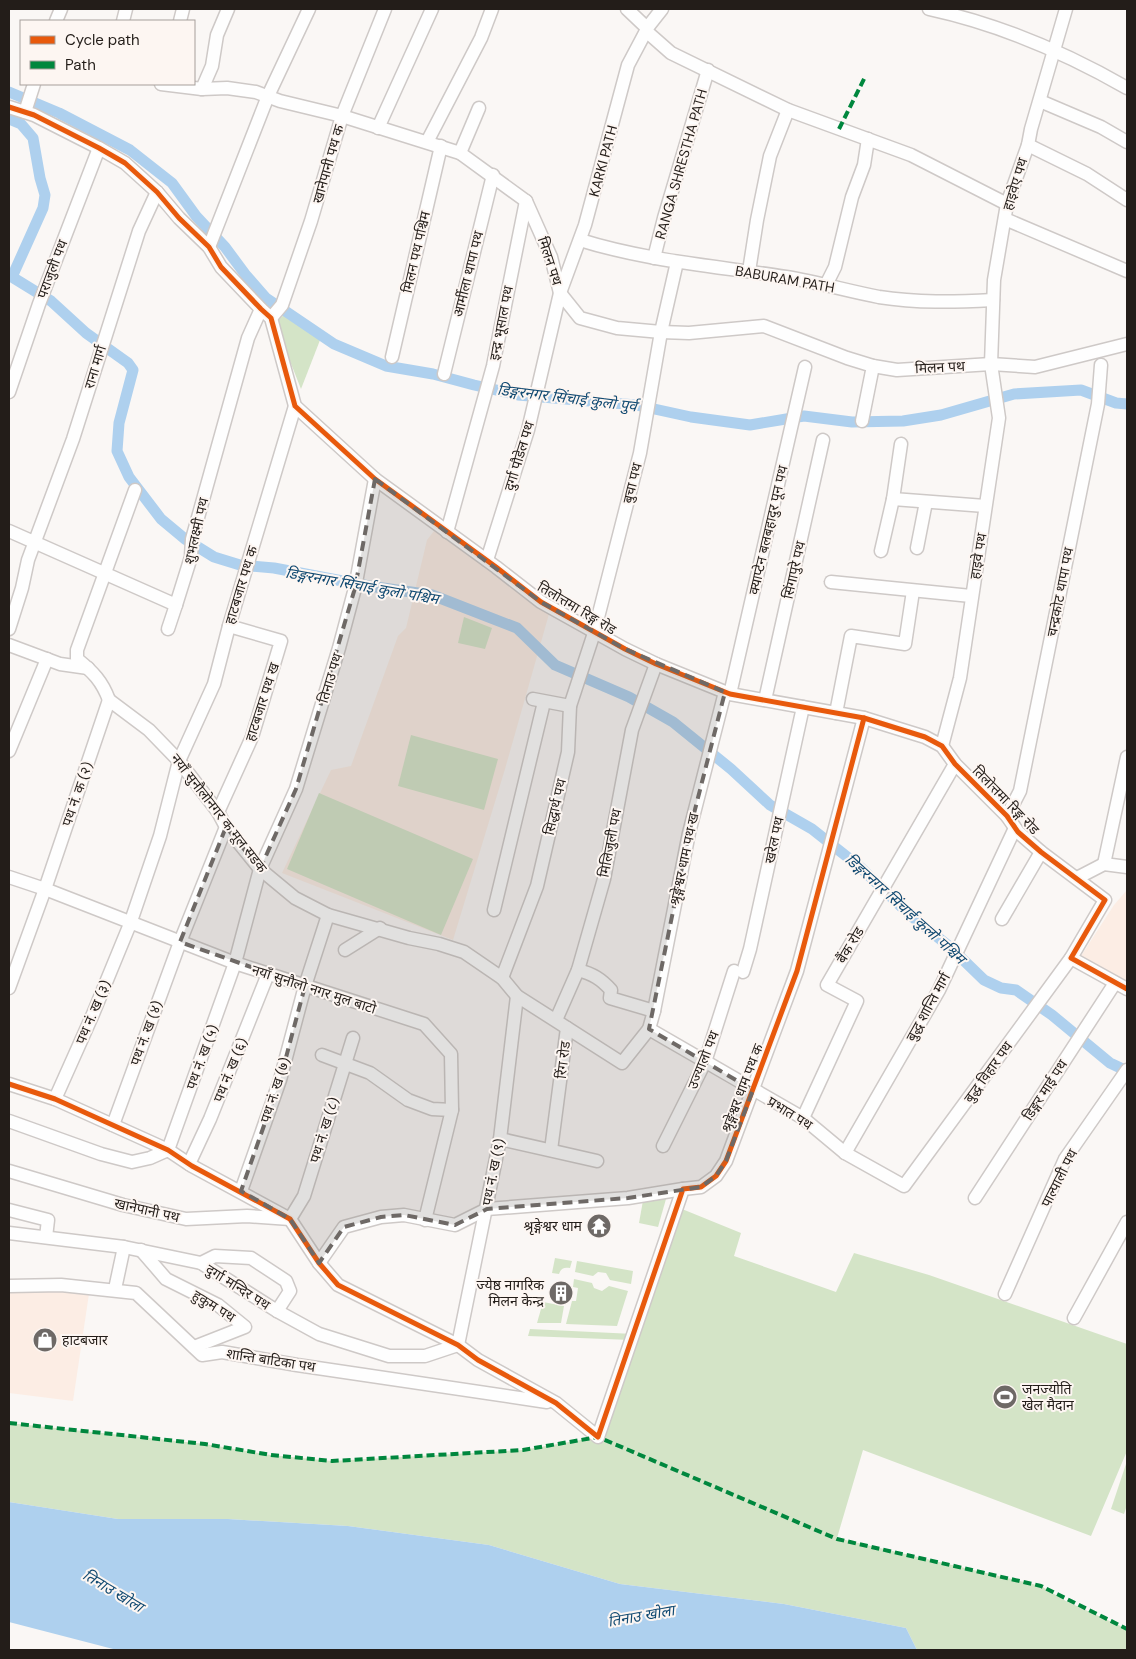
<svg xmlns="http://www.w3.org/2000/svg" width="1136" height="1659" font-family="'DM Sans','Noto Sans Devanagari',sans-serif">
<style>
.built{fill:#fcede4}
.green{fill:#d4e4c7}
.water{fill:#aed0ee}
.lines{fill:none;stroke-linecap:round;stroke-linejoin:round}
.canal{stroke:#aed0ee;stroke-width:11}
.minor-casing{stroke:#cec9c7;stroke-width:15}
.minor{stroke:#fefefe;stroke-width:12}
.quiet{stroke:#00873e;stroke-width:4;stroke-dasharray:8 4;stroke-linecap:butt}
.cycleway-casing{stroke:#fdf6f2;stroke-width:8}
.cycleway{stroke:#e8590c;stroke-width:5}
.marked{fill:#6e6966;fill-opacity:0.2;stroke:#6e6966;stroke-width:4;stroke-dasharray:10 6;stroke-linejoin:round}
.labels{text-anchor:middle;stroke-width:4;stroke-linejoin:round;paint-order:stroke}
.street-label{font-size:14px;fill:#231d19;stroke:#fdf6f2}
.poi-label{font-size:14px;fill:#231d19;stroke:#fdf6f2;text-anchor:end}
.water-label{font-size:15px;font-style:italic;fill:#104971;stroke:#fdf6f2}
</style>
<rect width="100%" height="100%" fill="#faf7f5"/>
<g class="built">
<polygon points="434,531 471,556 549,614 505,769 453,940 282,873 331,770 351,766 398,636 406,628 427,540"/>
<polygon points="1127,890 1127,988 1090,968 1081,956 1114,905"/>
<polygon points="9,1286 90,1287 73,1401 9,1393"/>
</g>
<g class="green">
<polygon points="287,312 322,335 301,389 275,323"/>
<polygon points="464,617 492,628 485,649 458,643"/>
<polygon points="411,735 498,759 484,810 398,786"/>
<polygon points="319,793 473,859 441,935 287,869"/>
<polygon points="668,1192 658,1227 639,1223 644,1195"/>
<polygon points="682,1209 741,1233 734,1256 836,1292 854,1253 929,1275 1127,1344 1127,1451 1091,1536 863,1450 837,1538 1041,1586 1066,1601 1127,1629 1127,1650 917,1650 906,1628 784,1604 620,1584 489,1545 348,1526 228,1519 118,1519 9,1502 9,1423 205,1444 271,1455 332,1461 523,1450 598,1437 631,1340 528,1336 530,1329 634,1334"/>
<path d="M 555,1258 L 572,1261 L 570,1268 C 564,1267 561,1268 559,1274 L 552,1273 Z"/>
<polygon points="577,1261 633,1271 631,1284 610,1280 606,1273 598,1272 593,1276 575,1272"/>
<polygon points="574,1279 592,1283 594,1288 602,1291 609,1286 628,1291 617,1326 566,1324 572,1301 576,1301 578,1288 573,1287"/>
<polygon points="543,1302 564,1306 561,1323 537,1323"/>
<polygon points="1127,1461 1127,1505 1124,1514 1111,1509"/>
</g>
<polygon class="water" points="9,1502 118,1519 228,1519 348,1526 489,1545 620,1584 784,1604 906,1628 917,1650 117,1650 9,1622"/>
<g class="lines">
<g class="canal">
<polyline points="9,92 59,113 130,150 172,183 196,216 225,247 245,274 266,298 334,344 386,366 433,374 474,385 518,395 636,405 691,417 750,425 804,416 852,422 903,421 941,415 1014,394 1081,390 1116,403 1127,404"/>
<polyline points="9,119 21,124 33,138 40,178 45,195 43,208 12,277 51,301 86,333 128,363 133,370 119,423 117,451 129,477 161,519 185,539 214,557 240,565 274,568 369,586 432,595 517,628 555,665 629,697 673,722 731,769 770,805 812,829 860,867 910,915 950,947 984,980 1001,988 1016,990 1052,1015 1110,1063 1127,1071"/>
</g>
<defs>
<g id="minor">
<polyline points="627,9 647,28 646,31 671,53 788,110 911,155 1007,204"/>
<path d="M 929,9 C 998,24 1066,53 1127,88"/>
<polyline points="56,21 61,9"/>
<polyline points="123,21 126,9"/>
<polyline points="180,21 183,9"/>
<polyline points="647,28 662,9"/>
<polyline points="161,84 202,89 227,88 256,92 280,101 342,116 460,153 526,201 551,257 560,293 580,318 617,328 661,332 689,333 764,326 847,358 873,366 897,370 991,364 1035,367 1127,344"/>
<polyline points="202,89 212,66 217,35 228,9"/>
<polyline points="1040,101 1101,127 1127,142"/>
<polyline points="9,107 34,115 99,148 125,163 157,192 179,218 209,247 221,267 261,309 271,318 295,406 375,479 496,567 541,602 625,649 656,664 730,694 864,718 925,737 942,746 955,764 1007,816 1018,832 1041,852 1105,900 1071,958 1127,989"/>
<polyline points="25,112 34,84"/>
<polyline points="378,128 432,9"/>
<polyline points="427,142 481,38 492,9"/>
<polyline points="1028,145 1087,174 1127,200"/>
<polyline points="460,153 479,108"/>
<polyline points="1005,219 1127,271"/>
<path d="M 580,240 C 647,261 716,266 786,277 C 817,282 848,291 879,297 C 917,303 955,302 993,300"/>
<polyline points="209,247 268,96 309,9"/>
<polyline points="654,258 664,218 708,70"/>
<polyline points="749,271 757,220 770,156 788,110"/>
<polyline points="826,285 835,267 852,197 864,165 868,139"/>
<polyline points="271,318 282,305 311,221 342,116 385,9"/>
<polyline points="392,357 441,146"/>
<polyline points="444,374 493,175"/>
<polyline points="9,392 39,304 99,148"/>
<polyline points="862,421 873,366"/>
<polyline points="901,444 893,499 985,506"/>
<polyline points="9,531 176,605 191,557 192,539 248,338 261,309"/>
<polyline points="447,532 493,366 526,201"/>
<polyline points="917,548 926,502"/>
<polyline points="881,551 893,499"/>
<polyline points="487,560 528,430 560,293 585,225 628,65 646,31"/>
<polyline points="831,582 971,596"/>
<polyline points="9,629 22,588 28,560 73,439 139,231 157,192"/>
<polyline points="168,629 176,605"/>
<polyline points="9,645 60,664 88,668"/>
<polyline points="730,694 805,367"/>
<polyline points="533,699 570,706"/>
<polyline points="109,700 149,730 179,761 218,812 226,827 260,869 295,898 328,915 409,938 439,944 464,952 502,978 517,996 622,1063 649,1029 654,1011 689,833 725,692"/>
<path d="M 109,700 C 102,681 93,672 77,659 L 77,650 L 135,490"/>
<polyline points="765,700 823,440"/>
<polyline points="836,713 851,636 905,644 913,591"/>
<polyline points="942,746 960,678 999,418 991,364 994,280 1007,204 1028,145 1031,129 1066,9"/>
<polyline points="9,751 47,659"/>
<polyline points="218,812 252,737 281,641 229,626"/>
<polyline points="1007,816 1020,791 1098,404 1101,365"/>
<polyline points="1104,864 1127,757"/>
<polyline points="9,877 45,889 235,963 424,1024 451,1054 452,1110 425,1220"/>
<polyline points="1077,878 1104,864 1127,867"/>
<polyline points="494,910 544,702"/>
<polyline points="1002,919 1041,852"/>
<polyline points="345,950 380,928"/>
<path d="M 578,970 C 593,974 601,979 611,990 L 610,998 L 654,1011"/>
<polyline points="743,972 750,949 803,707"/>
<polyline points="502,978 537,886 568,752 570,706 594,633 640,453 661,332 677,262"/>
<polyline points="9,988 45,889 109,700"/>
<polyline points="556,1020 578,970 604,879 632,730 656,664"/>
<polyline points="649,1029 803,1118 845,1153 904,1186 1071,958"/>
<polyline points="322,1055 370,1073 408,1100 432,1109 452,1110"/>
<polyline points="9,1084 55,1099 168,1150 192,1166 290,1219 319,1263 338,1285 458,1345 478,1360 556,1403 598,1437 683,1189 701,1187 716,1176 726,1161 797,971 864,718"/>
<polyline points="55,1099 93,1014 130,924 160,836 179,761 214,684 229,626 295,406"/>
<polyline points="803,1118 857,1001 827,985 955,764"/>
<polyline points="9,1121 101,1154 132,1162 150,1158 168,1150 235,963 260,869 296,789 339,648 355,588 375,479"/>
<polyline points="113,1125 180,942 226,827"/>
<polyline points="500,1139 597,1161"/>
<polyline points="663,1146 705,1062 734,971"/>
<polyline points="551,1150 567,1028"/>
<polyline points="845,1153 939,990 1015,828"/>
<polyline points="189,1164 210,1119 268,974"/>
<polyline points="9,1171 123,1205 186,1219 247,1216 290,1219 304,1196 353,1038"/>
<polyline points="241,1191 280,1080 305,986 328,915"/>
<polyline points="975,1198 1115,983"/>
<polyline points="9,1210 48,1220 46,1237"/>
<polyline points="9,1233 124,1247 201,1263 277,1311 319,1334 389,1356 425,1356 458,1345"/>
<polyline points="141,1250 166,1279 218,1305 245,1327 194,1347"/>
<polyline points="201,1263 215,1256 251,1258 286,1281 290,1291 277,1311"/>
<polyline points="319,1263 344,1227 381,1217 404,1215 455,1225 487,1209 628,1198 683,1189"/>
<polyline points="9,1286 61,1285 136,1293 202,1355 222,1352 297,1365 547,1402"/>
<polyline points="115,1289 124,1247"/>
<polyline points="1005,1294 1065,1159 1127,1070"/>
<polyline points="1074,1318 1127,1222"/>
<polyline points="458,1345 500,1139 517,996"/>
</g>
</defs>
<use href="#minor" class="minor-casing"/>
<use href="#minor" class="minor"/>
<g class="quiet">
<polyline points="839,129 865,77"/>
<polyline points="9,1423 205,1444 271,1455 332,1461 523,1450 598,1437 837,1539 1041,1586 1127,1629"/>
</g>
<defs>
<g id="cycleway">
<polyline points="9,107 34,115 99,148 125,163 157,192 179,218 209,247 221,267 261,309 271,318 295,406 375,479 496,567 541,602 625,649 656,664 730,694 864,718 925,737 942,746 955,764 1007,816 1018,832 1041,852 1105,900 1071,958 1127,989"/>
<polyline points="9,1084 55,1099 168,1150 192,1166 290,1219 319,1263 338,1285 458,1345 478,1360 556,1403 598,1437 683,1189 701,1187 716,1176 726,1161 797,971 864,718"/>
</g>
</defs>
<use href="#cycleway" class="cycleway-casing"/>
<use href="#cycleway" class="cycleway"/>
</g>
<path class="marked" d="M 375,479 L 541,602 L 625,649 L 725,692 L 689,833 L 649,1029 L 753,1090 L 726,1161 L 716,1176 L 701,1187 L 628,1198 L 487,1209 L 455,1225 L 404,1215 L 381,1217 L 344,1227 L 319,1263 L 290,1219 L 241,1191 L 280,1080 L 305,986 L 180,942 L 226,827 L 260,869 L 296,789 L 355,588 Z"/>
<defs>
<symbol id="temple-disc" viewBox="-11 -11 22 22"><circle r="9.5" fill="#6e6966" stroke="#fdf6f2"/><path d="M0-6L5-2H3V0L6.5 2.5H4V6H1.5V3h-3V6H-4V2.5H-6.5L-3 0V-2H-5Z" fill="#fff"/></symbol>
<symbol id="building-disc" viewBox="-11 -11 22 22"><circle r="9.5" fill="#6e6966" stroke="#fdf6f2"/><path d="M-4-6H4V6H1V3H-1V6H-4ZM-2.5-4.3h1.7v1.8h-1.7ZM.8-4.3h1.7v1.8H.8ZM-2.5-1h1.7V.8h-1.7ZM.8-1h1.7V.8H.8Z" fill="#fff"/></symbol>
<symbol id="shop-disc" viewBox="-11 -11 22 22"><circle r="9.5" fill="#6e6966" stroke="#fdf6f2"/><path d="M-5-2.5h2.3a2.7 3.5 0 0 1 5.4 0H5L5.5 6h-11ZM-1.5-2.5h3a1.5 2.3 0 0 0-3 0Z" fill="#fff"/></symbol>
<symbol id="stadium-disc" viewBox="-11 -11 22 22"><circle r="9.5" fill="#6e6966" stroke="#fdf6f2"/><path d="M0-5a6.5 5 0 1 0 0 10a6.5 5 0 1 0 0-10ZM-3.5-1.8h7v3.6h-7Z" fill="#fff"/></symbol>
</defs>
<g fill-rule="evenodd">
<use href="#temple-disc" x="585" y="1212" width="28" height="28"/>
<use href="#building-disc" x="547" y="1279" width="28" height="28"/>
<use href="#shop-disc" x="31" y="1326" width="28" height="28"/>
<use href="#stadium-disc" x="991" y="1383" width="28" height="28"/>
</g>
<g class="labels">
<g class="street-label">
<text transform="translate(603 161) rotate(-75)" y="5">KARKI PATH</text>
<text transform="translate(328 164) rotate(-74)" y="5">खानेपानी पथ क</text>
<text transform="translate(681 164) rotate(-74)" y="5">RANGA SHRESTHA PATH</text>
<text transform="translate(1015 184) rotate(-73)" y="5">हाइवेए पथ</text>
<text transform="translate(416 252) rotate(-77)" y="5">मिलन पथ पश्चिम</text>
<text transform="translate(550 261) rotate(72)" y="5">मिलन पथ</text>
<text transform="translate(52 269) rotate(-69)" y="5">पराजुली पथ</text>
<text transform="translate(468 274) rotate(-76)" y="5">आर्मीला थापा पथ</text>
<text transform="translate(785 279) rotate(10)" y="5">BABURAM PATH</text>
<text transform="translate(501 323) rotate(-79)" y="5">इन्द्र भूसाल पथ</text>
<text transform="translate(95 367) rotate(-73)" y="5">राना मार्ग</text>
<text transform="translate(940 367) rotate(-3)" y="5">मिलन पथ</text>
<text transform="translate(519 456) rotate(-73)" y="5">दुर्गा पौडेल पथ</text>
<text transform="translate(632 483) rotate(-76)" y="5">बुचा पथ</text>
<text transform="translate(768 530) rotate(-77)" y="5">क्याप्टेन बलबहादुर पून पथ</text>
<text transform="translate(196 531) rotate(-77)" y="5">शुभलक्ष्मी पथ</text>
<text transform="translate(978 556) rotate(-81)" y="5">हाइवे पथ</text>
<text transform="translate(794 570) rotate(-77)" y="5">सिंगापुरे पथ</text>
<text transform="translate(241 585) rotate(-73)" y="5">हाटबजार पथ क</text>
<text transform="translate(1060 592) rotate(-79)" y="5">चन्द्रकोट थापा पथ</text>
<text transform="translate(577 608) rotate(31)" y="5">तिलोत्तमा रिङ्ग रोड</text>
<text transform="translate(330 678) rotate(-73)" y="5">तिनाउ पथ</text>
<text transform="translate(262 702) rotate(-72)" y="5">हाटबजार पथ ख</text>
<text transform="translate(77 794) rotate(-71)" y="5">पथ नं. क (२)</text>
<text transform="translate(1006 800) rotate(46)" y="5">तिलोत्तमा रिङ्ग रोड</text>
<text transform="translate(555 807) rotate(-77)" y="5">सिद्धार्थ पथ</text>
<text transform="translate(219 813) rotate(52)" y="5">नयाँ सुनौलोनगर क मूल सडक</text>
<text transform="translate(774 840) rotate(-78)" y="5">खरेल पथ</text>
<text transform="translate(610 843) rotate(-79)" y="5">मिलिजुली पथ</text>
<text transform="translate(684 859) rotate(-78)" y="5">श्रृङ्गेश्वर धाम पथ ख</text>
<text transform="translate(850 945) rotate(-59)" y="5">बैंक रोड</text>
<text transform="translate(314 989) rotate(18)" y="5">नयाँ सुनौलो नगर मुल बाटो</text>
<text transform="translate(928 1007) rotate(-61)" y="5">बुद्ध शान्ति मार्ग</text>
<text transform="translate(93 1012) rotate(-67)" y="5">पथ नं. ख (३)</text>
<text transform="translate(146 1033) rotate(-70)" y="5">पथ नं. ख (४)</text>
<text transform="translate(202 1057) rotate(-70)" y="5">पथ नं. ख (५)</text>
<text transform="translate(563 1060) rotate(-83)" y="5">रिंग रोड</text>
<text transform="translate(703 1060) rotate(-68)" y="5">उज्यालो पथ</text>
<text transform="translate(230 1070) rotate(-68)" y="5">पथ नं. ख (६)</text>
<text transform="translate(988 1072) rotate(-54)" y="5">बुद्ध विहार पथ</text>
<text transform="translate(742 1088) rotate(-69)" y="5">श्रृङ्गेश्वर धाम पथ क</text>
<text transform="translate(275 1090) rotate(-72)" y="5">पथ नं. ख (७)</text>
<text transform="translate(1045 1090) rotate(-57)" y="5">डिङ्गर माई पथ</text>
<text transform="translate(790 1113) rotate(32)" y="5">प्रभात पथ</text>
<text transform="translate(324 1130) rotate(-73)" y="5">पथ नं. ख (८)</text>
<text transform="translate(493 1172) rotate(-79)" y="5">पथ नं. ख (९)</text>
<text transform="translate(1059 1178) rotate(-63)" y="5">पाल्पाली पथ</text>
<text transform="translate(147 1210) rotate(13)" y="5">खानेपानी पथ</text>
<text transform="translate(238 1287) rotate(32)" y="5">दुर्गा मन्दिर पथ</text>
<text transform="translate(214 1306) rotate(32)" y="5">हुकुम पथ</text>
<text transform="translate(271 1360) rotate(9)" y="5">शान्ति बाटिका पथ</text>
</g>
<g class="poi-label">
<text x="582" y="1231">श्रृङ्गेश्वर धाम</text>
<text x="544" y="1290">ज्येष्ठ नागरिक<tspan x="544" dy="16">मिलन केन्द्र</tspan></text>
<text x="62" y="1345" text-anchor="start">हाटबजार</text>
<text x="1022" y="1394" text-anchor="start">जनज्योति<tspan x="1022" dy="16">खेल मैदान</tspan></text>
</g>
<g class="water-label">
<text transform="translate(567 398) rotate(7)" y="5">डिङ्गरनगर सिंचाई कुलो पुर्व</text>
<text transform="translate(362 586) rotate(10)" y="5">डिङ्गरनगर सिंचाई कुलो पश्चिम</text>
<text transform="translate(905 909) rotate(42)" y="5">डिङ्गरनगर सिंचाई कुलो पश्चिम</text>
<text transform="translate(113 1591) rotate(31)" y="5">तिनाउ खोला</text>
<text transform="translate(641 1616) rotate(-10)" y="5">तिनाउ खोला</text>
</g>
</g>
<rect width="1136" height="1659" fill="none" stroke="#231d19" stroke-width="20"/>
<rect x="20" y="20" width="175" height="65" fill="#fdf6f2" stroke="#a69f9b"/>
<rect x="30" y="36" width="25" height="8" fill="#e8590c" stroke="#a69f9b"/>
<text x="65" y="45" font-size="15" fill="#231d19">Cycle path</text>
<rect x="30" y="61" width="25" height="8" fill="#00873e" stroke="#a69f9b"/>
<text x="65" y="70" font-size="15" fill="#231d19">Path</text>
</svg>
